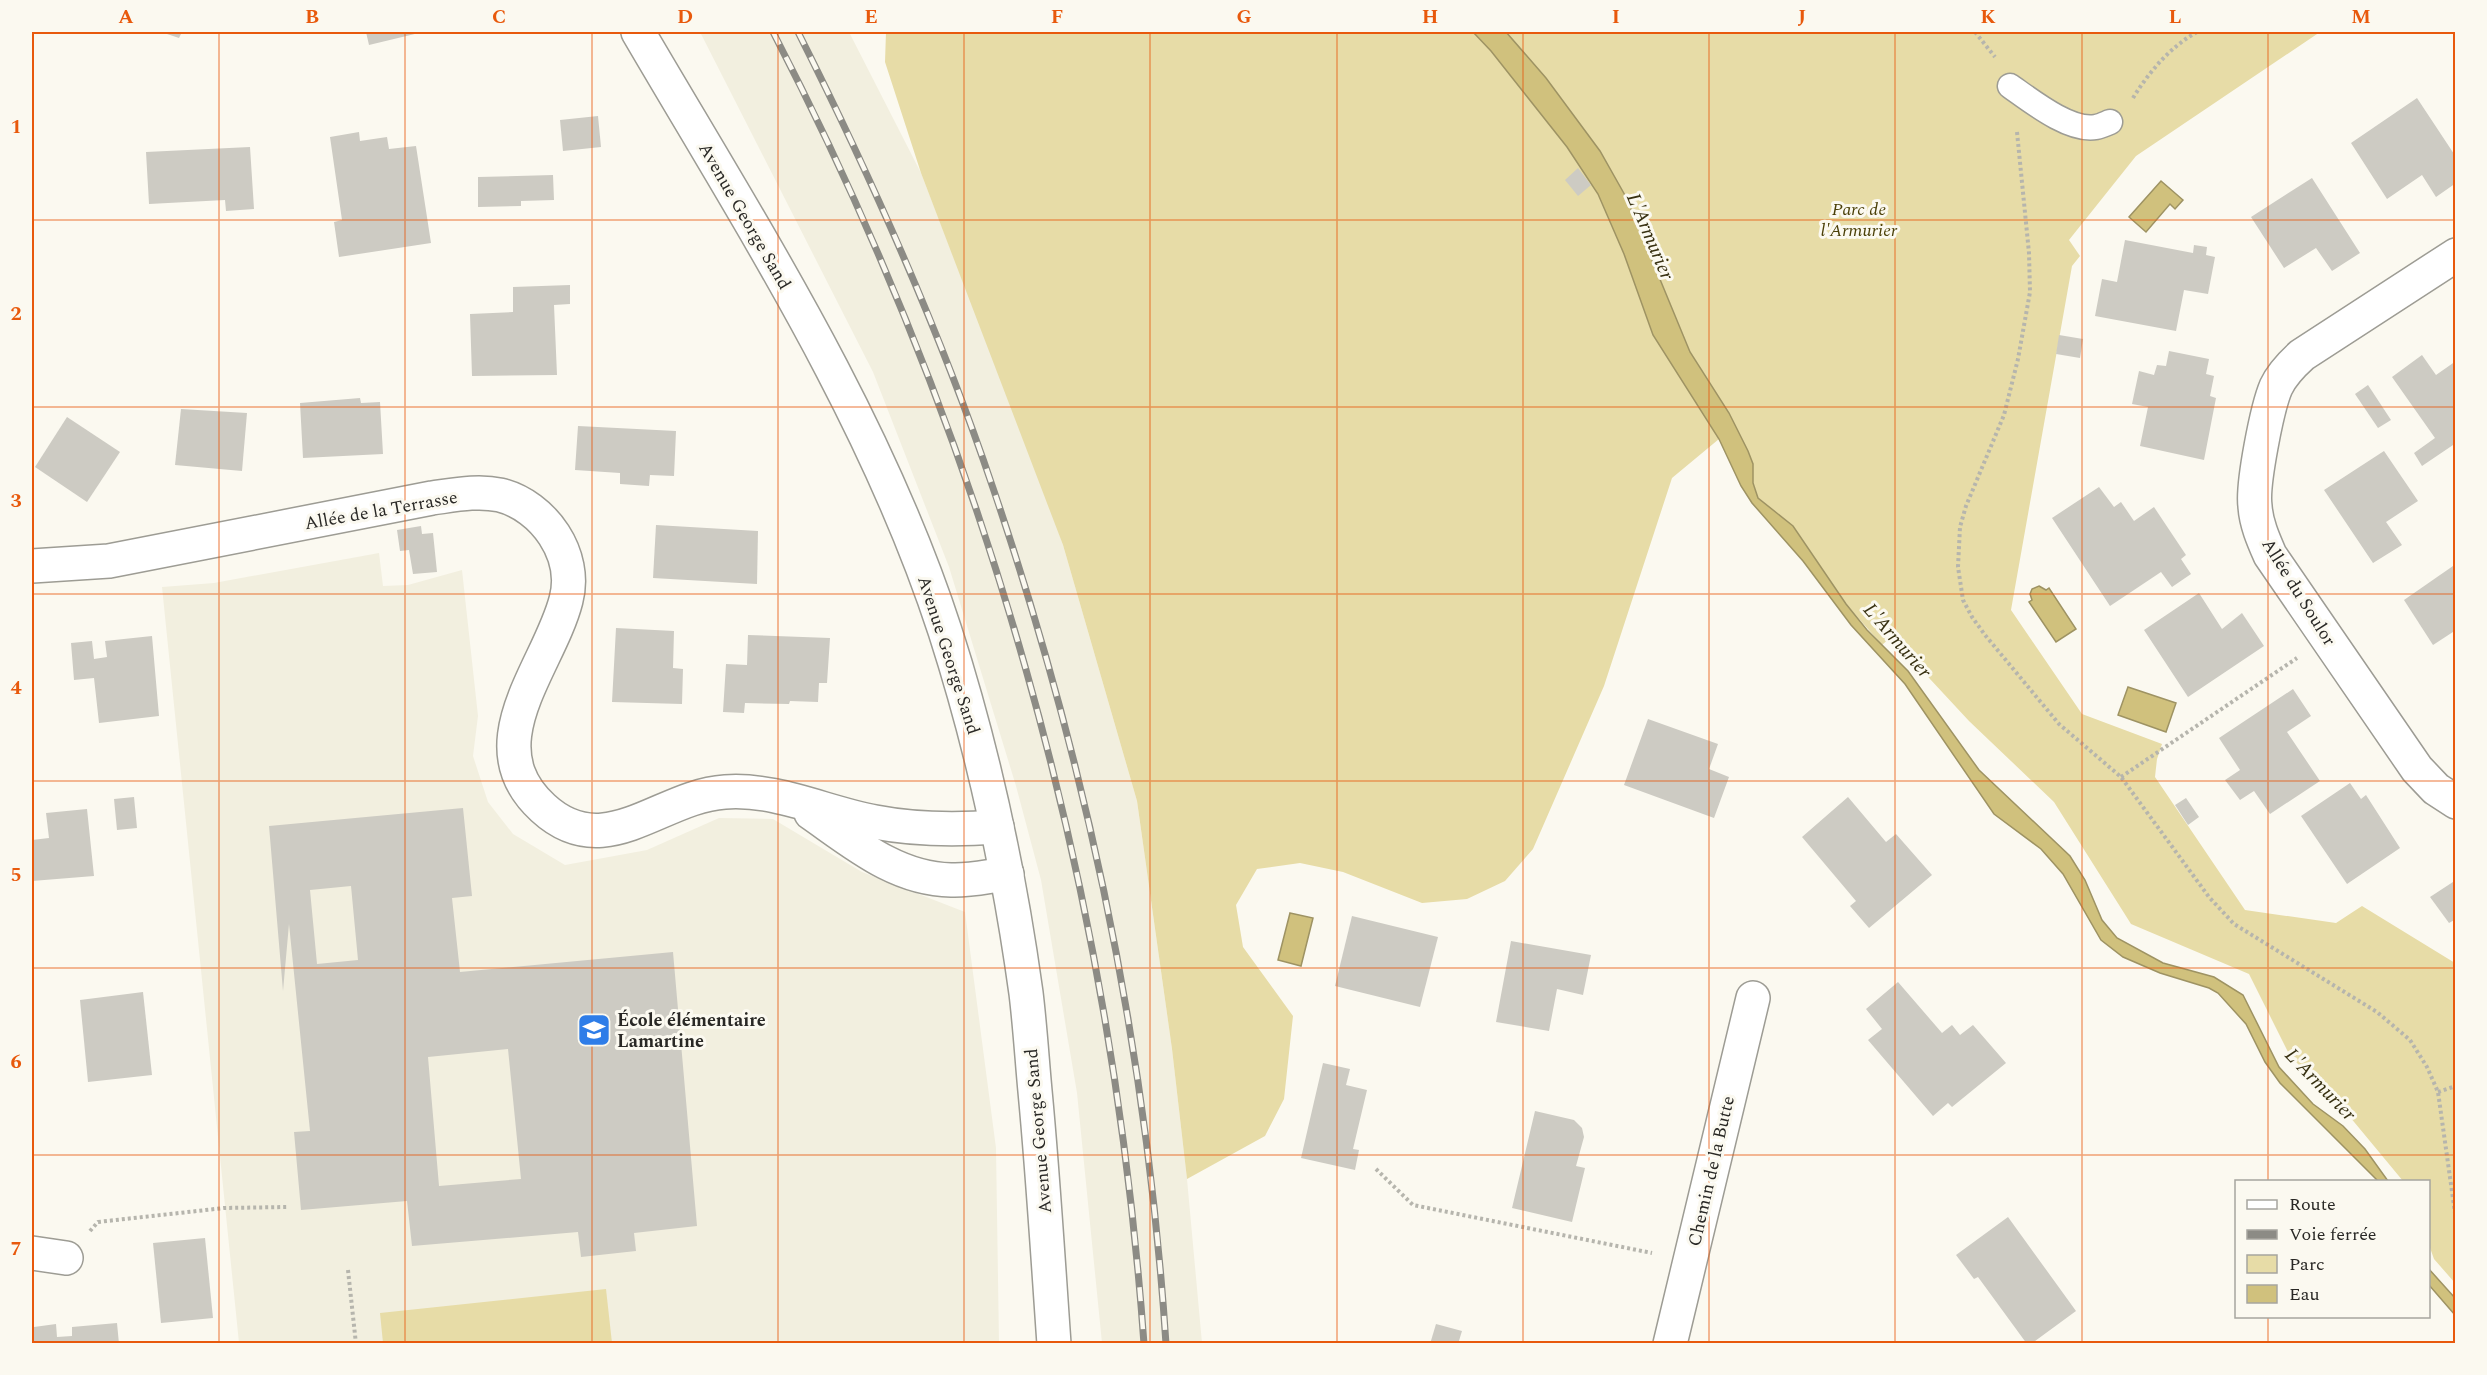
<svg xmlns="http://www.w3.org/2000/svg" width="2487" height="1375" font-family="Spectral,serif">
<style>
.built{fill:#f2efdf}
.green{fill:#e7dca7}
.water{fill:#d0c17d;stroke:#9e9363;stroke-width:1.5}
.building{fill:#cdcbc3;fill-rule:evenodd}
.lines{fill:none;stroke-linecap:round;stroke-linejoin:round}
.lane-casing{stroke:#9d9c94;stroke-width:27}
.street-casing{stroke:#9d9c94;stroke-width:36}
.secondary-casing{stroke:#9d9c94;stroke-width:36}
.path{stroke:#b6b5ad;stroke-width:4;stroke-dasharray:3 3;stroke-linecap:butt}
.lane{stroke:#fff;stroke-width:24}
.street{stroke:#fff;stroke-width:33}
.secondary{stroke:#fff;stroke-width:33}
.rail-casing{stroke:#8c8b85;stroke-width:7}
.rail{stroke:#fbf9f0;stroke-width:4.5;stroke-dasharray:14;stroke-linecap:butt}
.grid{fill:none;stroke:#e8590c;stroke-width:1.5;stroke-opacity:0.55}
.labels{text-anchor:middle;stroke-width:6;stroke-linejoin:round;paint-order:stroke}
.park-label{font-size:18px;font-style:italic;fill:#4b4008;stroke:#fbf9f0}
.street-label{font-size:18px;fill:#292825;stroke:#fbf9f0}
.poi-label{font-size:18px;font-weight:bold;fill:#292825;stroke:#fbf9f0;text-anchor:start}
.water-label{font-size:20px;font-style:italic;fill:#383112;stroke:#fbf9f0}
.neatline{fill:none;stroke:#e8590c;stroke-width:2}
.grid-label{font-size:20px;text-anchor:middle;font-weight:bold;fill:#e8590c}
</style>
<rect width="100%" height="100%" fill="#fbf9f0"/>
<g class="built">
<polygon points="700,32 849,32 921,173 1046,495 1063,545 1137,801 1172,1049 1187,1179 1202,1343 1102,1343 1077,1093 1041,880 1016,786 949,567 873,372"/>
<polygon points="379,553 383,586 408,585 462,570 478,716 473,756 488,802 513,834 565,865 647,850 719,818 773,819 862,872 965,912 996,1148 999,1343 239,1343 162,587 214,583"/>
</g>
<g class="green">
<polygon points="886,32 1473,32 1491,51 1567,147 1598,193 1624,254 1653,335 1719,439 1672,478 1604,686 1533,849 1505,881 1467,899 1422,903 1343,872 1300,863 1257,869 1236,905 1243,947 1293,1016 1284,1099 1265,1136 1187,1179 1172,1049 1137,801 1063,545 921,173 885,62"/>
<polygon points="1506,32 2320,32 2136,156 2069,240 2080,256 2072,266 2011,610 2082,714 2162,744 2157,759 2155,777 2245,910 2336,923 2362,906 2455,963 2455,1283 2434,1259 2429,1245 2428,1182 2403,1181 2345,1111 2290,1056 2249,974 2131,924 2054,802 1969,721 1891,637 1882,645 1846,604 1793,526 1758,498 1753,483 1753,464 1729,413 1690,352 1626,197 1600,151 1546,78"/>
<polygon points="606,1289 612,1343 383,1343 380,1313"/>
</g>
<g class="water">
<polygon points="1473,32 1506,32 1546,78 1600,151 1626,197 1690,352 1729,413 1748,451 1753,464 1753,483 1758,498 1793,526 1846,604 1867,630 1908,671 1979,770 2070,856 2085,880 2102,920 2117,938 2163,963 2214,977 2243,995 2279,1067 2313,1104 2343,1126 2365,1149 2388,1181 2378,1181 2280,1083 2265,1062 2246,1024 2218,993 2209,988 2160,973 2123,957 2101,940 2063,874 2041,849 1994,814 1905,684 1851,625 1803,561 1752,503 1741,486 1719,439 1653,335 1624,254 1598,194 1567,147 1491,51"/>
<polygon points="2161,181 2183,200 2175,209 2170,204 2146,232 2129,217"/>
<polygon points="2039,586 2046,590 2049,588 2076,629 2056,642 2029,602 2032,600 2030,594 2032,589"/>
<polygon points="2128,687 2176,703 2166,732 2118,715"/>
<polygon points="1290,913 1313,918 1301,966 1278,960"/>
<polygon points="2428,1268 2455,1298 2455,1315 2429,1285"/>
</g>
<g class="building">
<polygon points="161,32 182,32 179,38"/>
<polygon points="366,32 423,32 369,45"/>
<polygon points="2417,98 2456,157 2456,183 2436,197 2422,175 2387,199 2351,143"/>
<polygon points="598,116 601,147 563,151 560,120"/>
<polygon points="359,132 360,141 387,137 389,149 416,146 431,243 339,257 334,222 342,220 330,137"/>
<polygon points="250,147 254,209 226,211 225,200 149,204 146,152"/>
<polygon points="1578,168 1591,185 1578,196 1565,180"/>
<polygon points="553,175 554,200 521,201 521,206 478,207 478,177"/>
<polygon points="2312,178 2360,253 2332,271 2316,248 2284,268 2251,217"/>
<polygon points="2125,240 2193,253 2194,245 2207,247 2206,255 2215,257 2208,294 2184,290 2176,331 2095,316 2102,279 2117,282"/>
<polygon points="570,285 570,304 554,305 557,375 472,376 470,314 513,312 513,287"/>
<polygon points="2059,335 2083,339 2080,358 2056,354"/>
<polygon points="2169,351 2209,359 2206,374 2214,376 2210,396 2216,398 2204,460 2140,446 2148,407 2132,404 2139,371 2154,375 2157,365 2166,366"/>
<polygon points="2422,355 2436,375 2456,361 2456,443 2422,466 2414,453 2435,438 2392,377"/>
<polygon points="2368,385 2391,420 2378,428 2355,394"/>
<polygon points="360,398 361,403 380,402 383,454 303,458 300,403"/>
<polygon points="181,409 247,413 242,471 175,465"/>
<polygon points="67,417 120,452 87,502 35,467"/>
<polygon points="578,426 676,431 674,476 650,475 649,486 620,484 620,473 575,470"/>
<polygon points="2384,451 2418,501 2386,522 2402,545 2373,563 2324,490"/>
<polygon points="2099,487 2114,507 2121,502 2134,521 2154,507 2186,555 2181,559 2191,574 2172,587 2161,572 2110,606 2052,518"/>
<polygon points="656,525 758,531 757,584 653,578"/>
<polygon points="421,526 422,534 433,533 437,572 413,574 409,550 400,551 397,530"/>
<polygon points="2453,566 2456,570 2456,630 2433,645 2404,600"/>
<polygon points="2199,593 2222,629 2242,613 2264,646 2188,697 2144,630"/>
<polygon points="616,628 674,631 673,668 683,669 682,704 612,702"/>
<polygon points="748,635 830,638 827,683 819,683 818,702 790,701 789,704 745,703 744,713 723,712 726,664 747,665"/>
<polygon points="152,636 159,716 99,723 94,678 74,680 71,643 92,641 94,659 107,657 105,641"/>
<polygon points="2293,689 2311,716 2287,732 2320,781 2270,814 2254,791 2240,800 2225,780 2240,770 2219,738"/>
<polygon points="1648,719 1718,744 1709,769 1729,777 1714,818 1624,785"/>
<polygon points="2350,783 2361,799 2366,795 2400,848 2347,884 2301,816"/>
<polygon points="134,797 137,828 117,830 114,799"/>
<polygon points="1848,797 1886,842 1896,834 1932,875 1869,928 1850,906 1856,901 1802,837"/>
<polygon points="2186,798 2199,817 2188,825 2175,805"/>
<path d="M 463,808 L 472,896 L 452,898 L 460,972 L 673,952 L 697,1226 L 634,1233 L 636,1251 L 581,1257 L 578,1232 L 412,1246 L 407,1201 L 301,1210 L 294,1132 L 310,1131 L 289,924 L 283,991 L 269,826 ZM 351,886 L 358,960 L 317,964 L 310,890 ZM 508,1049 L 521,1179 L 439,1186 L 428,1057 Z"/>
<polygon points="87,809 94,876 32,881 32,840 49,838 46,813"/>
<polygon points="2456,880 2456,919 2449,923 2430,897"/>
<polygon points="1352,916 1438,937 1420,1007 1335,986"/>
<polygon points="1511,941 1591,955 1583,995 1557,989 1549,1031 1496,1022"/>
<polygon points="1898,982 1942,1033 1952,1025 1960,1035 1973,1025 2006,1063 1952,1107 1948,1103 1933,1116 1868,1040 1882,1029 1866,1009"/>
<polygon points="143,992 152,1075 88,1082 80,1000"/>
<polygon points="1323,1063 1350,1069 1346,1085 1367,1090 1353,1149 1359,1150 1355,1170 1301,1158"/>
<polygon points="1535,1111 1574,1120 1582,1128 1584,1137 1576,1166 1585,1168 1572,1222 1512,1208"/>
<polygon points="2008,1217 2076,1311 2031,1344 2027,1344 1978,1277 1974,1279 1956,1255"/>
<polygon points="205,1238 213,1318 161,1323 153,1243"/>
<polygon points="117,1323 119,1344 32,1344 32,1332 34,1331 34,1327 56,1324 57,1337 72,1336 72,1327"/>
<polygon points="1436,1324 1462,1331 1458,1344 1430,1344"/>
</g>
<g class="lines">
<defs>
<path id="lane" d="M 2010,86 C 2030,100 2070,132 2096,127 C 2101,126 2105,124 2110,122"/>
<g id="street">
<path d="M 2456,255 L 2302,355 C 2292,364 2282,374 2276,387 C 2267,408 2252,485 2255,506 C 2256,523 2263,539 2270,555 L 2417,769 L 2436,789 L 2456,802"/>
<path d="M 32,566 L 109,561 L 432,498 C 454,495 478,490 500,495 C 544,506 578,555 566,600 C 549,667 473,744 543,808 C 605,865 660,796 725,792 C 776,788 826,813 875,822 C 916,830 956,830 997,827"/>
<path d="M 811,813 C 854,843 896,879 951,880 C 970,881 989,876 1007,874"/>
<polyline points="32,1253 66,1258"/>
<polyline points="1670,1344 1753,998"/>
</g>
<path id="secondary" d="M 638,32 C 751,225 875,416 945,631 C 983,749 1009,870 1026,993 C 1030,1026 1032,1059 1035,1091 C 1043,1175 1048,1259 1054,1344"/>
</defs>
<use href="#lane" class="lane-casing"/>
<use href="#street" class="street-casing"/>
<use href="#secondary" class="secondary-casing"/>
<g class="path">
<polyline points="1975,32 1995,57"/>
<path d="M 2133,98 C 2149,72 2170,47 2197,32"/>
<polyline points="2017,132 2029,253 2030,292 2018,359 2004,415 1966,506 1960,527 1958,567 1963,600 1972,617 1985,635 2059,724 2121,777 2209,897 2234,924 2377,1012 2410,1040 2427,1067 2438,1092 2456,1220"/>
<polyline points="2121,777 2297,658"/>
<polyline points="2438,1092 2456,1086"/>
<polyline points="1376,1169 1413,1205 1652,1253"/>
<polyline points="90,1231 98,1222 224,1208 288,1207"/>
<polyline points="348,1270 356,1344"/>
</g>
<use href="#lane" class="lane"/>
<use href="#street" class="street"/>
<use href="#secondary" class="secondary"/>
<defs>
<g id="rail">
<path d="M 773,32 C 985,441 1111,883 1144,1344"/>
<path d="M 798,32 C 872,179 940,331 993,488 C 1087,764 1147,1052 1166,1344"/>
</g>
</defs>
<use href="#rail" class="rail-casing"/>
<use href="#rail" class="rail"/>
</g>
<path class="grid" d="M 219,32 L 219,1344M 405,32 L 405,1344M 592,32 L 592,1344M 778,32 L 778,1344M 964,32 L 964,1344M 1150,32 L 1150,1344M 1337,32 L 1337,1344M 1523,32 L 1523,1344M 1709,32 L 1709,1344M 1895,32 L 1895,1344M 2082,32 L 2082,1344M 2268,32 L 2268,1182M 32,220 L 2456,220M 32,407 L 2456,407M 32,594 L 2456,594M 32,781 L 2456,781M 32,968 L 2456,968M 32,1155 L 2456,1155M 2268,1316 L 2268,1344"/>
<defs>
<symbol id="school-square" viewBox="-11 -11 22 22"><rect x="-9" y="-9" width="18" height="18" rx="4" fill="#2e7de8" stroke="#fbf9f0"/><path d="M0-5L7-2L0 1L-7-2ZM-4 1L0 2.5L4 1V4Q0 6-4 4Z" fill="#fff"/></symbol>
</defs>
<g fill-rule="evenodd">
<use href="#school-square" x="575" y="1011" width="38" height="38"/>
</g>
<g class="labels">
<g class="park-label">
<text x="1859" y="215">Parc de<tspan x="1859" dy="21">l'Armurier</tspan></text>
</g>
<g class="street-label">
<text transform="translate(745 216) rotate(60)" y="6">Avenue George Sand</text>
<text transform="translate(381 510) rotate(-10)" y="6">Allée de la Terrasse</text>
<text transform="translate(2299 592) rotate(58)" y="6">Allée du Soulor</text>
<text transform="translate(949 655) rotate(72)" y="6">Avenue George Sand</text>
<text transform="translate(1038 1131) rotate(-95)" y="6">Avenue George Sand</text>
<text transform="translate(1711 1171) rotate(-77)" y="6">Chemin de la Butte</text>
</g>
<g class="poi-label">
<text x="617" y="1026">École élémentaire<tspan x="617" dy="21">Lamartine</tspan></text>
</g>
<g class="water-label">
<text transform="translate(1651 236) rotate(67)" y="7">L'Armurier</text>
<text transform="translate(1898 640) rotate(49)" y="7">L'Armurier</text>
<text transform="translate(2321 1084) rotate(46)" y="7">L'Armurier</text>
</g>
</g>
<rect width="2487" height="1375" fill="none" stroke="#fbf9f0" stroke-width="66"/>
<rect x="2235" y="1180" width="195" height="138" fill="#fbf9f0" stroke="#a7a59f" stroke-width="1.5"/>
<rect x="2247" y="1200" width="30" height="9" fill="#ffffff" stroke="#a7a59f" stroke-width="1.5"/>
<text x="2289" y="1210" font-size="18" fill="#292825">Route</text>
<rect x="2247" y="1230" width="30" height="9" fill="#8c8b85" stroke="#a7a59f" stroke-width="1.5"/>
<text x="2289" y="1240" font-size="18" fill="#292825">Voie ferrée</text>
<rect x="2247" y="1255" width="30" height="18" fill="#e7dca7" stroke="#a7a59f" stroke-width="1.5"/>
<text x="2289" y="1270" font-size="18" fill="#292825">Parc</text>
<rect x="2247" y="1285" width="30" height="18" fill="#d0c17d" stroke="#a7a59f" stroke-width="1.5"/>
<text x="2289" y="1300" font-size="18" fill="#292825">Eau</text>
<rect x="33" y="33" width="2421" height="1309" class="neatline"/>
<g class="grid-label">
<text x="126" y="23">A</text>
<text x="312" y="23">B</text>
<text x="499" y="23">C</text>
<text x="685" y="23">D</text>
<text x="871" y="23">E</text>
<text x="1057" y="23">F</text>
<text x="1244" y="23">G</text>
<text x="1430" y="23">H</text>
<text x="1616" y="23">I</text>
<text x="1802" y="23">J</text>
<text x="1988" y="23">K</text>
<text x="2175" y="23">L</text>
<text x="2361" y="23">M</text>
<text x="16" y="133">1</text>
<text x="16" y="320">2</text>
<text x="16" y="507">3</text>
<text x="16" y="694">4</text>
<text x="16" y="881">5</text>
<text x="16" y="1068">6</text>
<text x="16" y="1255">7</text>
</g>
</svg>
